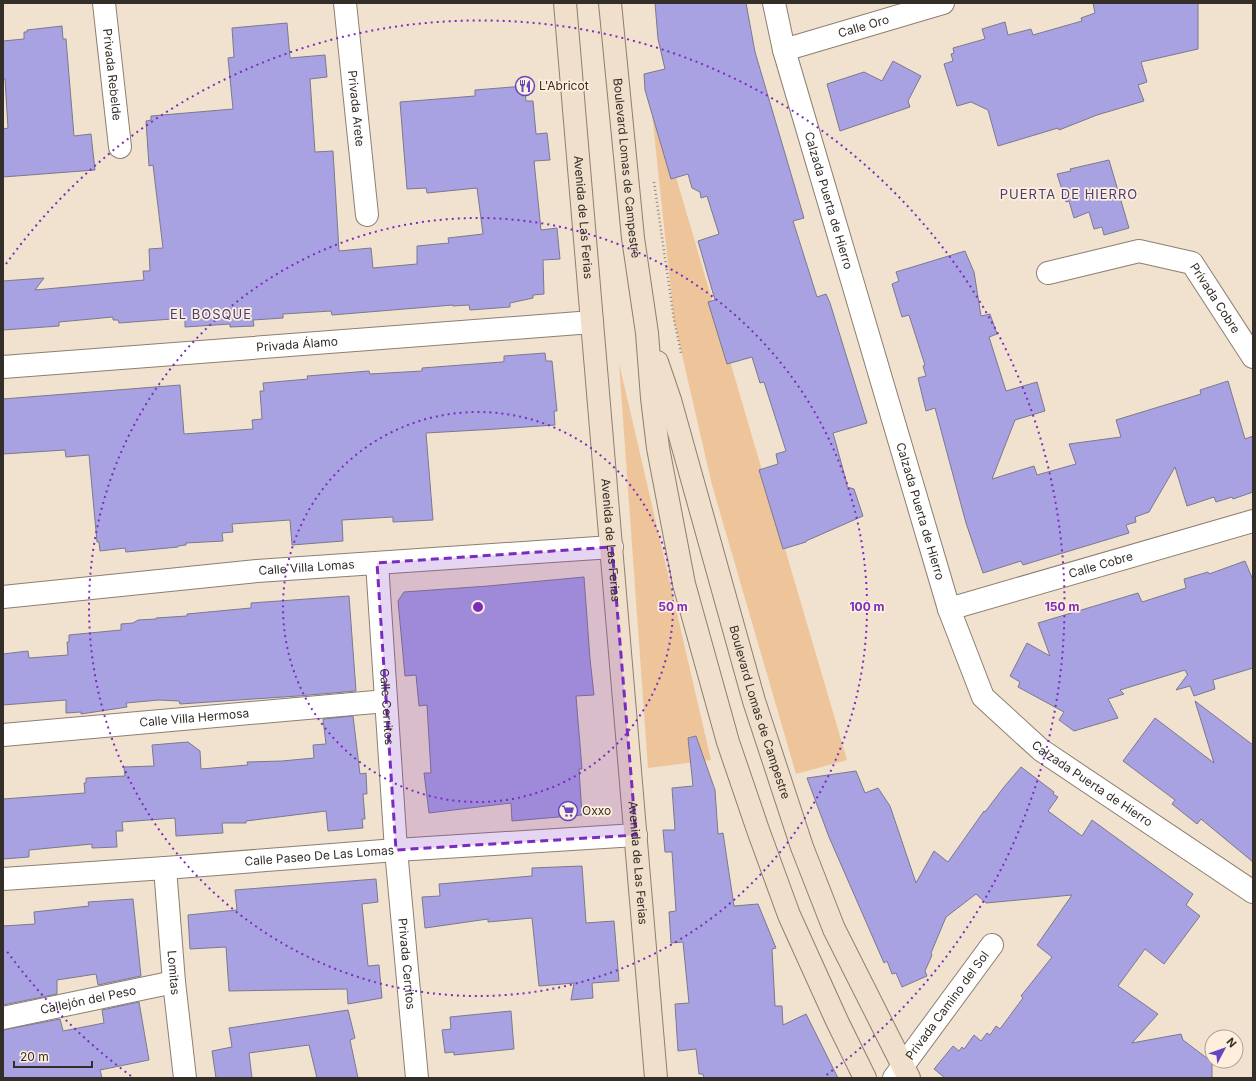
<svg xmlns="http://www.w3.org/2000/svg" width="1256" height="1081" font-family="Inter,sans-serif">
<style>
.green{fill:#eec59a}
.building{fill:#a8a2e2;stroke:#7b798d}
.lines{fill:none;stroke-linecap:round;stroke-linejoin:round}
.minor-casing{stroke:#8d7f6f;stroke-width:24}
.tertiary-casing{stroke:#8d7f6f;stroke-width:24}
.secondary-casing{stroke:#8d7f6f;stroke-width:24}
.path{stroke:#8f8478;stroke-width:2.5;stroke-dasharray:1 3;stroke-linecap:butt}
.minor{stroke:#fff;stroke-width:22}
.tertiary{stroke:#fff;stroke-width:22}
.secondary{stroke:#f0dfcb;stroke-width:22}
.marked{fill:#7b2cbf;fill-opacity:0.2;stroke:#7b2cbf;stroke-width:3;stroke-dasharray:8 5;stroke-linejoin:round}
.ring{fill:none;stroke:#7b2cbf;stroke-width:2;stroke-dasharray:2 4}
.labels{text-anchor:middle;stroke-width:3.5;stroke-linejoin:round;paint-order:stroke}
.street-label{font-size:12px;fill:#342e28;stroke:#feeedc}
.poi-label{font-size:12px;fill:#342e28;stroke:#feeedc;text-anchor:start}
.neighbourhood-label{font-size:13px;letter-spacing:1px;fill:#463c79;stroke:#feeedc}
.centre{fill:#7b2cbf;stroke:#feeedc;stroke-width:2}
.ring-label{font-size:12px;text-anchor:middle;font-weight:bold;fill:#7b2cbf;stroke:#feeedc;stroke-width:3.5;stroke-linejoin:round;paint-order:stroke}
</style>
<rect width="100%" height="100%" fill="#f1e1cf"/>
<g class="green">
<polygon points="649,85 847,760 796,774 712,485 674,320"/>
<polygon points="619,363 711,760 648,768"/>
</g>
<g class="building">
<polygon points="655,3 746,3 755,52 804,218 793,221 817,297 826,294 830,303 867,423 833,433 847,484 847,487 854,489 863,516 806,541 806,542 783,549 759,470 778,464 776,454 786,451 764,382 760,383 752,357 727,364 708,302 715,300 698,241 719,234 707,196 701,198 700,192 692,188 688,174 671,179 645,90 644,74 665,69 658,39"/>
<polygon points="1093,3 1198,3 1198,49 1141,62 1147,82 1138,85 1144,101 1097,115 1059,130 1058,128 998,146 988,110 971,102 957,106 944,64 953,61 951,54 954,53 953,48 985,39 982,29 1005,22 1008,35 1031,29 1033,35 1082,21 1081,18 1095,13"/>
<polygon points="287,23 290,58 325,55 327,77 310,79 315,152 333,151 339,251 371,248 373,268 417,264 417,246 449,243 448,238 483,234 477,188 427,193 426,188 407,189 400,102 475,96 475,90 525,86 526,101 533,101 536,134 547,133 550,160 534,161 541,230 557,228 560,259 543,260 544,294 533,295 533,298 510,303 510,307 470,310 469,305 453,306 453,305 332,315 331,311 283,314 283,318 253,320 254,326 230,327 230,324 185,327 185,318 119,323 118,320 113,320 113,317 59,322 59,326 3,330 3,281 44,278 35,290 144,280 143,271 150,271 149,249 163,248 153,165 149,166 146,121 151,120 151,116 233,109 228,58 234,57 232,28"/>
<polygon points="62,26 63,39 66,39 74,136 91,134 95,170 3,177 3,129 8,128 5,79 3,79 3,41 24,39 24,32 27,32 27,30"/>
<polygon points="893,61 921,76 908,101 910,107 840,131 827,84 864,72 882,81"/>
<polygon points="1109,160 1129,228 1104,235 1102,227 1094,229 1089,212 1074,218 1069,201 1066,202 1057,174 1071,171 1070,169"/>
<polygon points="965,251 974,272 981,316 990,314 997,334 989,337 1006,391 1037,382 1045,411 1015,420 992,479 1034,466 1037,475 1076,464 1069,444 1121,437 1116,420 1201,394 1200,390 1228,381 1245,439 1253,436 1253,492 1233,499 1232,497 1216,502 1214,497 1187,506 1175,467 1149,512 1135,517 1136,522 1126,525 1129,533 1023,565 1021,561 983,573 966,523 935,408 926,411 918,378 926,376 923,366 925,365 909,315 902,317 892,284 899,281 896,272"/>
<polygon points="545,353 546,361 552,361 557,411 554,411 555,425 496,429 426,433 433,520 393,522 393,517 342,520 343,541 292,545 290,520 232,524 233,532 222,533 223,541 186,543 186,545 178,546 178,547 126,552 125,548 100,551 99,542 97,542 89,455 66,457 65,450 3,454 3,399 180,385 184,434 253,429 252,420 262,419 260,391 264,391 263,383 308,379 307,376 369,371 370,374 422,371 422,368 502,362 504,361 504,356"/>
<polygon points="1245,561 1253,580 1253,668 1213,680 1215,689 1194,696 1190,686 1176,690 1188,674 1187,674 1185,670 1120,690 1124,694 1108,699 1118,718 1074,731 1059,720 1064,712 1018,687 1020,682 1010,676 1027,643 1050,656 1038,623 1138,593 1142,602 1186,588 1184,579 1208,572 1209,574"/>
<polygon points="584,577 590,659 594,695 576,696 582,769 579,769 582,815 512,821 511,803 429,813 424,773 431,773 427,705 419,706 416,675 405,676 398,601 404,592 488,586"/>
<polygon points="349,596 356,691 298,696 180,704 179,701 159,700 126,703 127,707 81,714 81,712 66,713 66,700 3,705 3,654 28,651 29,658 68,655 67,642 69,642 69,635 121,630 121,624 133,623 138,620 156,619 156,618 187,616 187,614 251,608 251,603"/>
<polygon points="1195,701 1253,745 1253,862 1201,819 1197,824 1172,804 1175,800 1123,761 1155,718 1214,763"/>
<polygon points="353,716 360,774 366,773 367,794 363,794 365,819 362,819 363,828 328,831 326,811 246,821 246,823 222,823 223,833 176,836 175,818 122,822 123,831 116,831 117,847 92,848 92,844 29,850 29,857 3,859 3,799 85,793 84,783 86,783 86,778 125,776 124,767 154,766 152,745 188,742 200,751 201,769 248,765 247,762 282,761 314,758 313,745 326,744 323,719"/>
<polygon points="696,736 715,790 718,834 723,833 734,906 758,904 776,948 772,949 775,1006 782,1006 783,1025 806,1014 838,1078 704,1078 703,1074 699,1074 696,1049 678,1051 675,1004 689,1003 683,942 671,943 669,912 676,911 672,852 665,852 663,830 675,830 672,788 693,786 688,738"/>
<polygon points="1021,767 1054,792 1053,794 1058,797 1048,811 1082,836 1092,820 1193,894 1186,905 1200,916 1164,964 1145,949 1118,986 1158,1014 1132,1043 1181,1034 1183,1040 1212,1062 1212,1078 945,1078 934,1069 953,1046 959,1051 962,1047 964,1049 974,1035 981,1041 987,1033 990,1035 996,1026 1000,1029 1023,998 1021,996 1052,957 1037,945 1072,895 986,903 976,894 946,917 931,953 932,955 925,971 927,976 902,987 896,973 892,974 887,961 884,963 829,837 807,778 856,771 865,793 878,788 890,806 916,883 934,851 948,862 984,811 985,812 1004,787"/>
<polygon points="582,866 586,923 614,921 619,981 592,983 593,998 571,1000 574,983 539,986 532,918 488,922 488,919 425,928 422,897 440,896 439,884 532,876 532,868"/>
<polygon points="376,879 378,902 362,904 368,966 379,965 382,998 348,1004 347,989 229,991 226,947 190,949 188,915 237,910 235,890"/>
<polygon points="133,899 141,976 98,985 96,974 57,980 57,994 3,1005 3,926 35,924 34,912 89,906 88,902"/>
<polygon points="139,1002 149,1060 100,1070 102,1078 3,1078 3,1030 60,1019 63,1031 104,1023 102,1010"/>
<polygon points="348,1010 355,1038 350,1040 358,1078 317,1078 309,1045 249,1053 252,1078 216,1078 212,1051 232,1047 229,1028"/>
<polygon points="511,1011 514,1049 454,1055 454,1052 445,1053 442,1030 451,1029 450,1017"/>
</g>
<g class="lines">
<defs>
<g id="minor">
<path id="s1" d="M 104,3 L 120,147"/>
<path id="s2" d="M 345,3 L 367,215"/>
<path id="s3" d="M 784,50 L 943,3"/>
<path id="s4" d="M 1048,273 L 1139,251 L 1192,263 L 1253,357"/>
<path id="s5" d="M 3,367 L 592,322"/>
<path id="s6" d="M 377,563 L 396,850 L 417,1078"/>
<path id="s7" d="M 3,597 L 257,571 L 612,547"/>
<path id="s8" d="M 949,609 L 1253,521"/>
<path id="s9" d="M 3,735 L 386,701"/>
<path id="s10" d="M 165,868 L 174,982 L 185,1078"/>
<path id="s11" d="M 3,879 L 165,868 L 396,850 L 636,835"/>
<path id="s12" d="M 3,1018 L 174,982"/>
<path id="s13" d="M 894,1078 L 992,945"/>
</g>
<g id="tertiary">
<path id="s14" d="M 774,3 L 784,50 L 949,609 L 983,697 L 1041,750 L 1253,892"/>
</g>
<g id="secondary">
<path id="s15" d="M 565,3 L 656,1078"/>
<path id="s16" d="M 610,3 L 633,238 L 647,333 L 652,398 L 658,448 L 684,584 L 728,742 L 758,830 L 789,915 L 837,1021 L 865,1078"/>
<path id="s17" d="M 657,362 L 670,400 L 754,701 L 802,847 L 834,929 L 909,1078"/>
</g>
</defs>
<use href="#minor" class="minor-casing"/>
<use href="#tertiary" class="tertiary-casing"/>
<use href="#secondary" class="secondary-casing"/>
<polyline class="path" points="654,182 674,320 681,353"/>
<use href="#minor" class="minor"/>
<use href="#tertiary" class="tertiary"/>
<use href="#secondary" class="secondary"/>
</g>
<path class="marked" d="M 612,547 L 636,835 L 396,850 L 377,563 Z"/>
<g class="ring">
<circle cx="478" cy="607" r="195"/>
<circle cx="478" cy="607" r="389"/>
<path d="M131 1076A584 584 0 0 1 6 950M6 264A584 584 0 1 1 825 1076"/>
</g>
<defs>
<symbol id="restaurant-ring" viewBox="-11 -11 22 22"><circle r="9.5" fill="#feeedc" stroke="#6347c0" stroke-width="1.5"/><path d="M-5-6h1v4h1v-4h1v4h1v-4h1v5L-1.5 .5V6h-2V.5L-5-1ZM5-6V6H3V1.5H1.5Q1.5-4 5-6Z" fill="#6347c0"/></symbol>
<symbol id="supermarket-ring" viewBox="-11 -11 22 22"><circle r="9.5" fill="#feeedc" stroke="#6347c0" stroke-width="1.5"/><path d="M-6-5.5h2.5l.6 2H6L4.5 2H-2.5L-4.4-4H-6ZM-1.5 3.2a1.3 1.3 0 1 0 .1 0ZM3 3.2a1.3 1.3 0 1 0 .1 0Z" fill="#6347c0"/></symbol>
</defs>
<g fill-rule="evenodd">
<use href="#restaurant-ring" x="514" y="75" width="22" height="22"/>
<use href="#supermarket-ring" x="557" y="800" width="22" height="22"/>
</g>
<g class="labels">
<g class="street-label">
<text dy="4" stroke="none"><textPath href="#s3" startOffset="83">Calle Oro</textPath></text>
<text dy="4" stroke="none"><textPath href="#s1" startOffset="72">Privada Rebelde</textPath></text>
<text dy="4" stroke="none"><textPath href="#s2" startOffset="106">Privada Arete</textPath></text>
<text dy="4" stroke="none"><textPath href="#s16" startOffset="166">Boulevard Lomas de Campestre</textPath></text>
<text dy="4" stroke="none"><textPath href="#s14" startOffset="205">Calzada Puerta de Hierro</textPath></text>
<text dy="4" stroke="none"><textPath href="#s15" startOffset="215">Avenida de Las Ferias</textPath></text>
<text dy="4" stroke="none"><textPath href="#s4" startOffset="190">Privada Cobre</textPath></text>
<text dy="4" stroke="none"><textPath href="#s5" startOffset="295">Privada Álamo</textPath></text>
<text dy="4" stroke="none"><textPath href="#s14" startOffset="529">Calzada Puerta de Hierro</textPath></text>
<text dy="4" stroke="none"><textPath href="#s15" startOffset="539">Avenida de Las Ferias</textPath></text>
<text dy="4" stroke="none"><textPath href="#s8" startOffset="158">Calle Cobre</textPath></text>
<text dy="4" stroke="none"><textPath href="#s7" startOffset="305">Calle Villa Lomas</textPath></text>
<text dy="4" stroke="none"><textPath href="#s6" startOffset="144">Calle Cerritos</textPath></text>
<text dy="4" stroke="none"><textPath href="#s17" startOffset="365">Boulevard Lomas de Campestre</textPath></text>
<text dy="4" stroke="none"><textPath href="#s9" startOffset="192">Calle Villa Hermosa</textPath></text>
<text dy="4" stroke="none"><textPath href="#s14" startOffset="865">Calzada Puerta de Hierro</textPath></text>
<text dy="4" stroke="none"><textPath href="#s11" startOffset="317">Calle Paseo De Las Lomas</textPath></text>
<text dy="4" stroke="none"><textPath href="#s15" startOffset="863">Avenida de Las Ferias</textPath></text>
<text dy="4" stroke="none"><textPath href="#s6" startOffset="402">Privada Cerritos</textPath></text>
<text dy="4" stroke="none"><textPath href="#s10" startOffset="105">Lomitas</textPath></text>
<text dy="4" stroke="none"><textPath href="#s12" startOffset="87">Callejón del Peso</textPath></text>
<text dy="4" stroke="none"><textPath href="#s13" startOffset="90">Privada Camino del Sol</textPath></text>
</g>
<g class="poi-label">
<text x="539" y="90">L'Abricot</text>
<text x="582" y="815">Oxxo</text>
</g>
<g class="neighbourhood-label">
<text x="1069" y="199">PUERTA DE HIERRO</text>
<text x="211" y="319">EL BOSQUE</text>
</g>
</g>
<circle cx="478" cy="607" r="6" class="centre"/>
<g class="ring-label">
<text x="673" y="611">50 m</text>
<text x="867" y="611">100 m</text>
<text x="1062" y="611">150 m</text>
</g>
<rect width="1256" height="1081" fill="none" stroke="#342e28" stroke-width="8"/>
<g transform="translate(1224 1049) rotate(49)"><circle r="19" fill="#feeedc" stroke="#ada194"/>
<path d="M0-3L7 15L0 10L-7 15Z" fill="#6347c0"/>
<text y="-6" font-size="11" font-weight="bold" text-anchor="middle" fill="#342e28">N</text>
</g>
<path d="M14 1061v6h78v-6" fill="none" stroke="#342e28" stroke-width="2"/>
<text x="20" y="1061" font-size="12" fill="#342e28" stroke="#feeedc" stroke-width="3" paint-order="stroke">20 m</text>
</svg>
